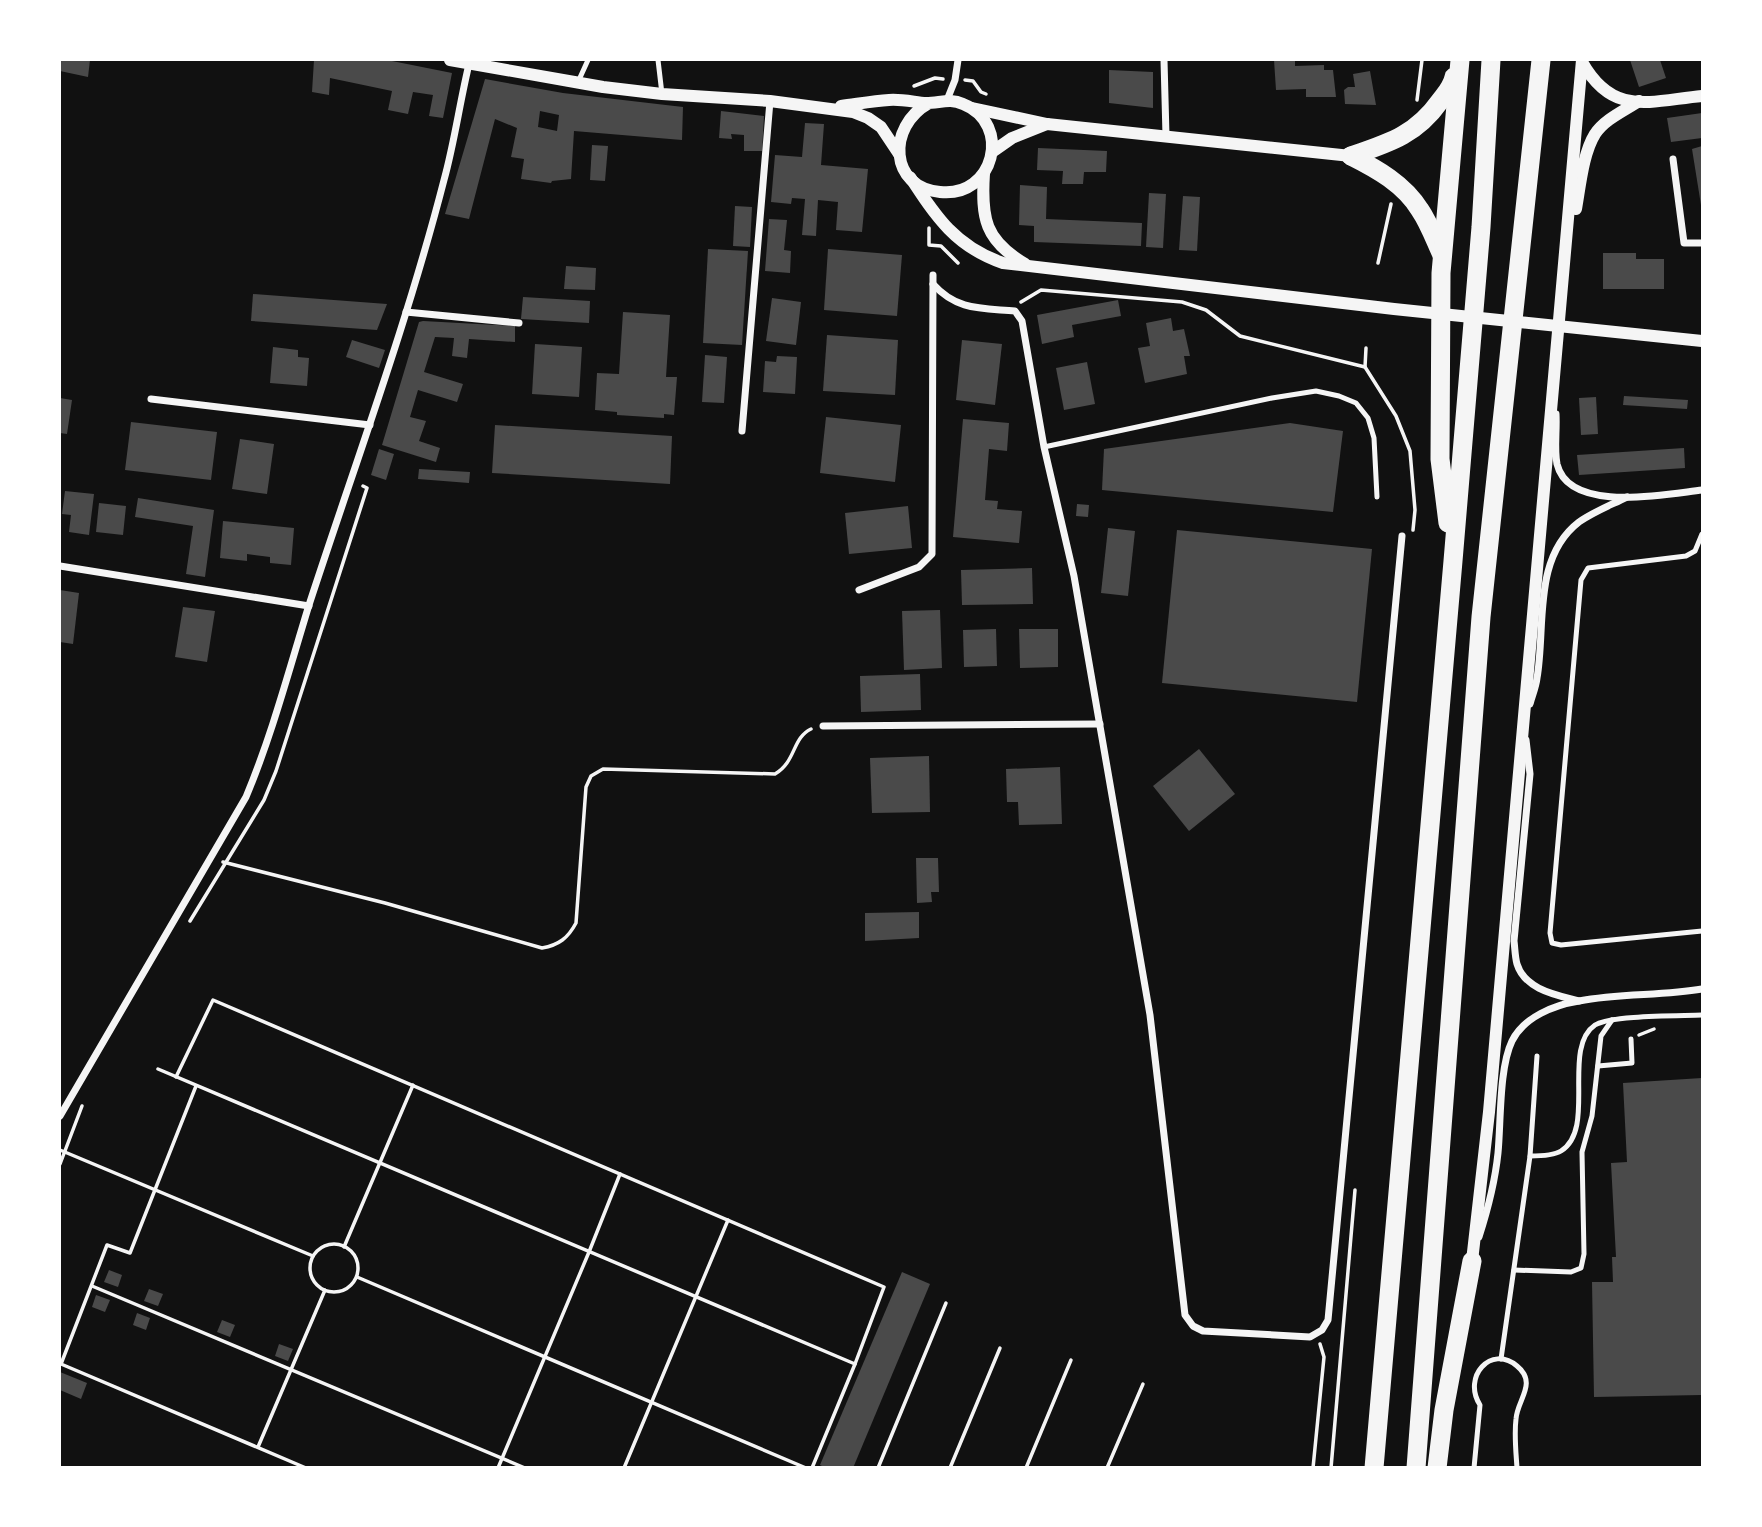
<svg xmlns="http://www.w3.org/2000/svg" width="1762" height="1527" font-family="Commissioner,sans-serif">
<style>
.building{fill:#4a4a4a;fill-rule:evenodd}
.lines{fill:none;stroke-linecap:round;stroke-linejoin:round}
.path{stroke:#f5f5f5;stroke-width:3.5}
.service{stroke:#f5f5f5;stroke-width:5}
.minor{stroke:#f5f5f5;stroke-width:7}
.tertiary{stroke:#f5f5f5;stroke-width:12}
.trunk{stroke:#f5f5f5;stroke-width:19}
</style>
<rect width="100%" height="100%" fill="#111"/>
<g class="building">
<polygon points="60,60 90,60 88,77 60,71"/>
<polygon points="314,60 387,60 452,73 443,118 429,116 433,95 413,92 408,114 388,110 392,91 330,78 329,95 312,92"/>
<polygon points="1274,60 1295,60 1295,66 1324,65 1324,70 1333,70 1336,97 1306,97 1306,89 1276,90"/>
<polygon points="1630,60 1660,60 1666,78 1639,87"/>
<polygon points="1109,70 1153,72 1153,108 1109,103"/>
<polygon points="1370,71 1376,105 1345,104 1344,90 1348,87 1355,87 1353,74"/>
<path d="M 485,79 L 563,93 L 683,107 L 682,140 L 574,131 L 571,179 L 552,181 L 551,183 L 521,179 L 524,159 L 511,157 L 517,128 L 495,119 L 469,219 L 445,214 ZM 540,111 L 559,115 L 557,131 L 538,127 Z"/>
<polygon points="721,111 764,116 762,151 744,151 744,135 731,134 732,139 719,138"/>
<polygon points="1702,113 1702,138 1671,142 1667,118"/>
<polygon points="805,123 824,124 821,165 868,169 862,232 836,230 838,202 818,200 816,236 802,235 805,199 792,198 791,204 771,202 775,155 802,157"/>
<polygon points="592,145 608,146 605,181 590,180"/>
<polygon points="1702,146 1702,204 1701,205 1692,149"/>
<polygon points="1038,148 1107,151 1106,172 1084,172 1083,184 1062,184 1063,171 1037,170"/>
<polygon points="1020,185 1047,187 1046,219 1142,223 1141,246 1034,242 1034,226 1019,225"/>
<polygon points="1149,193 1166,194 1163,248 1146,247"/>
<polygon points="1183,196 1200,197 1197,251 1179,250"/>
<polygon points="735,206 752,207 750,247 733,246"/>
<polygon points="769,219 787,220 784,250 791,251 790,273 765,271"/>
<polygon points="708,249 748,251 742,345 703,343"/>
<polygon points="828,249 902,255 897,316 824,310"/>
<polygon points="1603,253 1636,253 1636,259 1664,259 1664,289 1603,289"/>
<polygon points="566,266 596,268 595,290 564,289"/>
<polygon points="253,294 387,304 377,330 251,321"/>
<polygon points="523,297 590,301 589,323 521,319"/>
<polygon points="772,298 801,302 796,345 766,341"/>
<polygon points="1118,300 1121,316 1072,325 1074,337 1042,344 1037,315"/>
<polygon points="623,312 670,315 666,377 677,377 674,415 664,414 664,418 617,415 617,412 595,410 597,373 619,374"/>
<polygon points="1171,318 1173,331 1184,329 1190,356 1184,356 1187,374 1145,383 1138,348 1150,346 1146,323"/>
<polygon points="423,321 515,326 515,342 469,339 467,358 452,356 454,338 435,337 424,372 463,384 457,402 418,390 410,417 426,421 419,441 440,448 436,462 382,445 419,322"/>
<polygon points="827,335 898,340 895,395 823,391"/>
<polygon points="352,340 385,350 379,368 346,357"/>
<polygon points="962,340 1002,344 995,405 956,400"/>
<polygon points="535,344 582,347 579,397 532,394"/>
<polygon points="273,347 298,350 298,357 309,358 307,386 270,383"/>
<polygon points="705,355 727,357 724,403 702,402"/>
<polygon points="777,356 797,357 795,394 763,392 765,361 776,362"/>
<polygon points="1087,362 1095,404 1064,410 1056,368"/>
<polygon points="1624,396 1688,400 1687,409 1623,405"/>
<polygon points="1596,397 1598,434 1581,435 1579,398"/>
<polygon points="60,398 72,400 67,434 60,433"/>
<polygon points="826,417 901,425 895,482 820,473"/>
<polygon points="963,419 1009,423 1007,451 989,449 985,500 998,501 997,509 1022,511 1019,543 953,537"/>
<polygon points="131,422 217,432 211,480 125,470"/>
<polygon points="1290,423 1343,431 1333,512 1102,490 1104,449"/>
<polygon points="495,425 672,436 670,484 492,473"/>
<polygon points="240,439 274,444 267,494 232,489"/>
<polygon points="1684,448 1685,468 1579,475 1577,455"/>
<polygon points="379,449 394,454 386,480 371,475"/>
<polygon points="419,469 470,472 469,483 418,479"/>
<polygon points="65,491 94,494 89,535 69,532 71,515 62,514"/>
<polygon points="138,498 214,510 205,577 186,574 193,526 135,517"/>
<polygon points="99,503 126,506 123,535 96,532"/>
<polygon points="1077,504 1089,505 1088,517 1076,516"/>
<polygon points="908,506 912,548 849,554 845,513"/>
<polygon points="223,521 294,528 291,565 270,563 270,557 247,554 247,561 220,558"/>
<polygon points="1108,528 1135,531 1128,596 1101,593"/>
<polygon points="1177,530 1372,549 1357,702 1162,683"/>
<polygon points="1032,568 1033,604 962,605 961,570"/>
<polygon points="60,590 79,593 73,644 60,642"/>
<polygon points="183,607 215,611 207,662 175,657"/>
<polygon points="940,610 942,668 904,670 902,611"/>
<polygon points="996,629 997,666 964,667 963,630"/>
<polygon points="1019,629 1058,629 1058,667 1020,668"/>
<polygon points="920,674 921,710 861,712 860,676"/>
<polygon points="1199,749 1235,794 1189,831 1153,786"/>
<polygon points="929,756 930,812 872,813 870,758"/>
<polygon points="1060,767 1062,824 1019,825 1018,802 1007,802 1006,769"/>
<polygon points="916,858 938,858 939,892 931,892 932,902 917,903"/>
<polygon points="919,912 919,938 865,941 865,913"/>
<polygon points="1702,1078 1702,1395 1594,1397 1592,1282 1613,1282 1612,1257 1616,1257 1611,1163 1627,1162 1623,1083"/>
<polygon points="109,1270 122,1275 118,1287 104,1282"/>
<polygon points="902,1272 930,1284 853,1468 826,1468 820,1465"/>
<polygon points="149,1289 163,1294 158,1306 144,1301"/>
<polygon points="96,1295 110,1300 105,1312 92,1307"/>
<polygon points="137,1313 150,1318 146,1330 133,1325"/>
<polygon points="222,1320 235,1325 230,1337 217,1332"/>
<polygon points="279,1344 293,1349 288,1361 275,1356"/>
<polygon points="60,1372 87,1383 81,1399 60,1390"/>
</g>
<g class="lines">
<g class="path">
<polyline points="965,80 973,81 981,92 986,94"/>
<polyline points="914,86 935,78 943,79"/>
<polyline points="1417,100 1422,60"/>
<polyline points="929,228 929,245 941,246 958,263"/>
<polyline points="1378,263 1391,204"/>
<polyline points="1021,302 1041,290 1182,302 1206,310 1240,336 1365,367"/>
<polyline points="1366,348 1365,367 1396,416 1410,451 1415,510 1413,530"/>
<path d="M 223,862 L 385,903 L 542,948 C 559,945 568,938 576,923 L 586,787 L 591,776 L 603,769 L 775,774 C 796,762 792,738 811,729"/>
<polyline points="190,921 264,800 276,771 367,488 363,486"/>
<polyline points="1639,1035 1654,1029"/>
<polyline points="158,1069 855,1364"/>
<polyline points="176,1077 213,1000 884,1287 855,1364 812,1468"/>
<polyline points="196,1086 130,1253 107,1245 61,1364 306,1468"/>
<polyline points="60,1150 313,1256"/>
<polyline points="60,1164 82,1106"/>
<circle cx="334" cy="1268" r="24"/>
<polyline points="344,1247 413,1085"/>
<polyline points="357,1277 806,1468"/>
<polyline points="92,1286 525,1468"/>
<polyline points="258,1447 325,1290"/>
<polyline points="498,1468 589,1252 620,1174"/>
<polyline points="624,1468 728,1220"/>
<polyline points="878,1468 946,1303"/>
<polyline points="950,1468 1000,1348"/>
<polyline points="1026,1468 1071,1360"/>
<polyline points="1107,1468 1143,1384"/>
<polyline points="1313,1468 1324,1357 1320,1344"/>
<polyline points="1331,1468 1355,1190"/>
</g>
<g class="service">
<polyline points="658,60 662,94"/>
<polyline points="578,82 588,60"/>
<polyline points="1044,447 1272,398 1316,391 1339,396 1356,403 1368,418 1374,438 1377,497"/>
<polyline points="1702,534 1695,551 1686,556 1588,568 1581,580 1550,933 1552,943 1561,945 1702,931"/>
<polyline points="1598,1066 1632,1063 1631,1039"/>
<path d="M 1530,1156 C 1539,1156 1553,1156 1561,1151 C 1597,1129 1561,1048 1595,1025 C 1611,1015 1680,1016 1702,1015"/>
<polyline points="1514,1270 1571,1272 1581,1268 1584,1254 1582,1152 1592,1116 1601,1036 1612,1020"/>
<polyline points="1501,1359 1530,1156 1537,1056"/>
<path d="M 1474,1468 L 1480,1405 C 1462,1377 1491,1344 1517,1366 C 1538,1383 1517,1400 1516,1419 C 1514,1435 1516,1452 1517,1468"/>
</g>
<g class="minor">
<polyline points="1164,60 1166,136"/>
<polyline points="947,100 955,80 958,60"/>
<polyline points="1673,159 1684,243 1702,243"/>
<path d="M 933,284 C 957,311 982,308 1015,311 L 1022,321 L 1044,447 L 1074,576 L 1150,1015 L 1185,1315 L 1193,1326 L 1203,1331 L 1310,1337 L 1322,1330 L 1328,1320 L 1402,536"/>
<polyline points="406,312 519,323"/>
<polyline points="151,399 370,425"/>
<path d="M 1556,414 C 1557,430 1554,449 1557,464 C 1569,514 1666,494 1702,490"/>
<polyline points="742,431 770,101"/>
<polyline points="60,566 309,606"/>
<polyline points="859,590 919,567 932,554 933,275"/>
<path d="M 1530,704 C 1532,696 1536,687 1537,678 C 1546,627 1532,558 1579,522 C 1593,512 1611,505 1627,497"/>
<polyline points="823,726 1100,724"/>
<path d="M 1526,740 L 1530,774 L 1514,941 C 1515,949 1515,957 1517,964 C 1525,990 1557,995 1579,1001"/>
<path d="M 60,1116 L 246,797 C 272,735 289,670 309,605 C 355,464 407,324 444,180 C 455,140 460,100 470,60"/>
<path d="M 1479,1237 C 1488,1209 1495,1182 1498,1153 C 1501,1122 1499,1068 1512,1041 C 1524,1017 1554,1005 1579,1001 C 1620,993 1662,996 1702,989"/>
</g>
<g class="tertiary">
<polyline points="450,60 603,87 662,94 770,101 853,112 868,118 881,127 899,154"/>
<path d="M 1582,62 C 1613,117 1649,101 1702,96"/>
<path d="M 841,106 C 857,104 873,101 889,100 C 901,99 914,102 926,103 C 940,103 950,98 963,104 C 1013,124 994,198 940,192 C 890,188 886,127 929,103"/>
<polyline points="972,108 1047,124 1351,156"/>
<polyline points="992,152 1012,138 1047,124"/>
<path d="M 984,173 C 981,219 985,240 1025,264"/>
<path d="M 910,177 C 936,217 956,247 1003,263 L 1394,309 L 1702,341"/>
<path d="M 1576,209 C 1580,187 1583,153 1595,134 C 1605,119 1624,111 1639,101"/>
<polyline points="1472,1261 1489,1112 1582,60"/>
</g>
<g class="trunk">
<path d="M 1351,156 C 1389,143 1416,135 1440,101 C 1446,93 1452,87 1454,77"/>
<path d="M 1351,156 C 1377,169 1404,184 1420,210 C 1429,223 1435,240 1442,255"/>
<polyline points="1448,523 1440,459 1441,273 1460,60"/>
<polyline points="1374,1468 1453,561 1481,227 1491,60"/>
<polyline points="1416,1468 1481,617 1541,60"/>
<polyline points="1437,1468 1444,1410 1472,1261"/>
</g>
</g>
<rect width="1762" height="1527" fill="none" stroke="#ffffff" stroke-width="122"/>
</svg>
